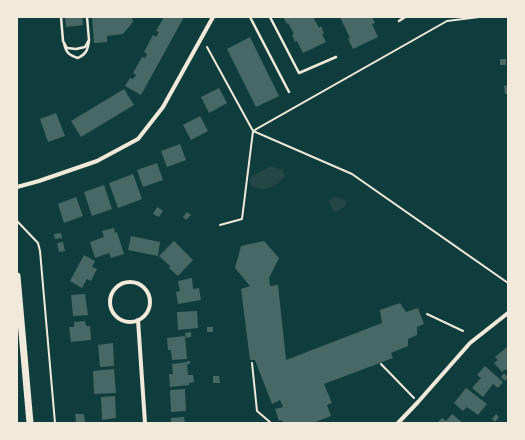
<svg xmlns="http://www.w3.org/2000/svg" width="525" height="440" font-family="Jost,sans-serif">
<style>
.green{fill:#244646}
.building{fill:#486865}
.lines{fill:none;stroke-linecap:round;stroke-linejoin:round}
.path{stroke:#f1e9da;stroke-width:2}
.service{stroke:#f1e9da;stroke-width:2.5}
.minor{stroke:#f1e9da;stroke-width:4}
.secondary{stroke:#f1e9da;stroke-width:7}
</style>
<rect width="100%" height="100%" fill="#0f3d3e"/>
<g class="green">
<path d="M 271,166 L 283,170 L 285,177 C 273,188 267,192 251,186 L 249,179 L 252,176 Z"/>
<polygon points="335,197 346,200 346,205 339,211 334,211 328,201"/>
</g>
<g class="building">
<polygon points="65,17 82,17 83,25 66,27"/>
<polygon points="92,17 132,17 133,22 123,34 107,36 107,42 94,43"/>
<polygon points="164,17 184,17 141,95 125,86 130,78 133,79 136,75 133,73 142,57 145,58 147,54 144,52 153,35 156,37 159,32 156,31"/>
<polygon points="283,17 313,17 319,28 321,26 324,33 322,34 326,42 303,53 297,41 295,42 292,35 294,34 288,23 287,24"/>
<polygon points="340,17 372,17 375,23 372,24 378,37 353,49 348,39 350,38"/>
<polygon points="250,37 279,96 256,107 227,49"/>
<rect x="500" y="59" width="6" height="6"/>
<polygon points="508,85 508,94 505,94 504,86"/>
<polygon points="219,88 227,103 209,113 201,97"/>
<polygon points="124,89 134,105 81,137 71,121"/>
<polygon points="56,113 65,136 48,142 40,119"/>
<polygon points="200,116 208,131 191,140 183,125"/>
<polygon points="180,144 186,160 167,167 161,151"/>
<polygon points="157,163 163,180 143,187 137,170"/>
<polygon points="133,174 142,199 118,208 109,183"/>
<polygon points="104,185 112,209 92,216 84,192"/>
<polygon points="76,197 83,216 64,223 58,204"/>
<polygon points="157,207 163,211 159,217 153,214"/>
<polygon points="187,212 191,215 186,220 183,217"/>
<polygon points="114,228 115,233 117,232 124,254 111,258 109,253 95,258 90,242 104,237 102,231"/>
<polygon points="61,233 62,238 55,239 54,234"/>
<polygon points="131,236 160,242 158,256 128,250"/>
<polygon points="174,241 193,260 178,276 169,268 170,266 159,256"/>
<polygon points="264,241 279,258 269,278 270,286 278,285 286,360 382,323 380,310 400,303 406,312 418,308 424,324 417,327 417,335 408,339 408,346 391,353 393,358 324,384 332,403 327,405 331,416 313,423 283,423 282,420 279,421 275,409 283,407 280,400 272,404 255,360 250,360 241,289 250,286 235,268 241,246"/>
<polygon points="63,242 65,251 59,252 57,243"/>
<polygon points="84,255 95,261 92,267 97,269 91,281 87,279 82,288 70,281"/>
<polygon points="192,278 193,289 199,288 201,300 178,304 176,292 180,291 178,281"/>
<polygon points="85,294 88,315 73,316 71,295"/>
<polygon points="197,311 198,328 178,330 177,312"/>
<polygon points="85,321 86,326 90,326 91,340 71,342 69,327 74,327 74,322"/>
<rect x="207" y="327" width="6" height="5"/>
<polygon points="191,332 191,337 186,338 185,333"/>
<polygon points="185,336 187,359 172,360 171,350 168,350 167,338"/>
<polygon points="113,343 114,366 100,367 98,345"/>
<polygon points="507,347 508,349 508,372 506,369 502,372 494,363 498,360 495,357"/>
<polygon points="187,361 190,361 190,364 187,364 188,375 193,375 194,382 189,383 189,385 170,387 169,374 173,374 172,364 187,362"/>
<polygon points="485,366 503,382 498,388 493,384 483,397 472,388 481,378 477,375"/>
<polygon points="114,369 116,393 94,394 93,371"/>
<polygon points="504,373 508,377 505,381 501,377"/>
<polygon points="213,376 219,376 220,383 213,383"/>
<polygon points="466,388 487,404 478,415 467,407 463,411 454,403"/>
<polygon points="185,389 186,411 171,412 170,390"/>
<polygon points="115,396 116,418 102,420 101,397"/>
<polygon points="75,414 84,414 85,422 76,423"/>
<polygon points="452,414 463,423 437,423 442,418 446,421"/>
<polygon points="496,414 499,417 495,422 492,419"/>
<polygon points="184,417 185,423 171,423 171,418"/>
</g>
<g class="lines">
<g class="path">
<polyline points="207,47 253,131 242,219 220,225"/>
<polyline points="253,131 352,174 508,283"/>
<polyline points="253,131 447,21 479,17"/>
<polyline points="17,221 38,243 40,251 55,423"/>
<polyline points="427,314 463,331"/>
<polyline points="252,363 257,411 271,423"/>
<polyline points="381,364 414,398"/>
</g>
<g class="service">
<polyline points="61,17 63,41 67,48 76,49 85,47 89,40 87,17"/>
<polyline points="250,17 289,92"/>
<polyline points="270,17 299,73 336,57"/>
<polyline points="399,21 405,17"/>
<path d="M 64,43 C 66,53 69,55 78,58 C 86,54 88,50 89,40"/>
</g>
<g class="minor">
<polyline points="17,187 39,181 97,161 138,139 163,107 213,17"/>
<circle cx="130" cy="302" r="20"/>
<polyline points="138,320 145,423"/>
<polyline points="398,423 418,402 470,343 508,313"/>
</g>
<polyline class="secondary" points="17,276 30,423"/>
</g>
<rect width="525" height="440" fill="none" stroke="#f1e9da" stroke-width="36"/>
</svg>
